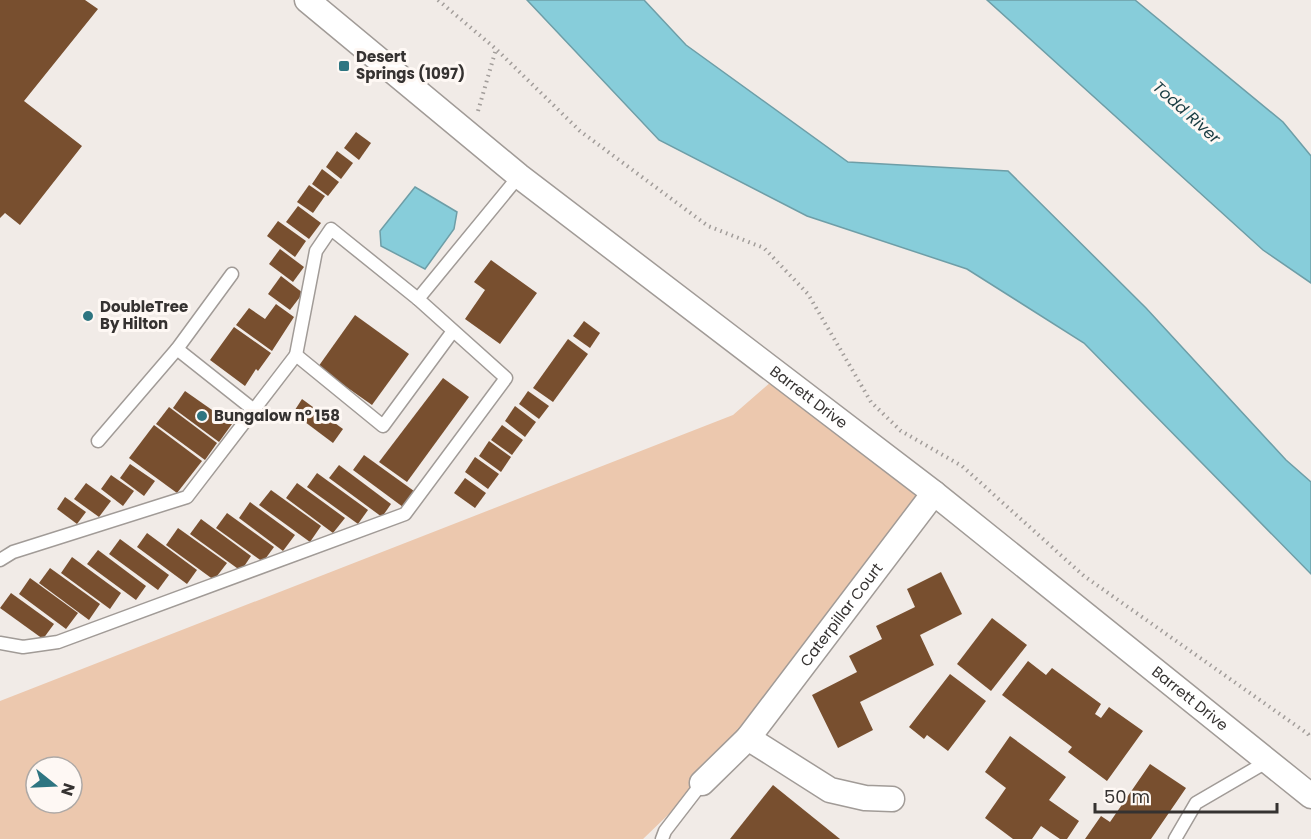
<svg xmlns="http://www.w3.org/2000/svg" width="1311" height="839" font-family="Poppins,sans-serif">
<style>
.green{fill:#ecc8ae;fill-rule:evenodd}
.water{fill:#87cdda;stroke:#6e9ea7;stroke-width:1.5}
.building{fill:#784f2f}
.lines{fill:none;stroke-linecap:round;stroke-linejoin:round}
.service-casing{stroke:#a19b97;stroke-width:15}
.minor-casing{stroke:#a19b97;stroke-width:27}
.path{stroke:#a29d9a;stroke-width:4;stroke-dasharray:1.5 4.5;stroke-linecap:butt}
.service{stroke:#fff;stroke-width:12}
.minor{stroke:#fff;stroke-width:24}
.poi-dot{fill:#2e7581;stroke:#fef8f4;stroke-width:2}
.labels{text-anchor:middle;stroke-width:6;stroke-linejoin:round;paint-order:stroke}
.poi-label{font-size:15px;font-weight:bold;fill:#353231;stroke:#fef8f4;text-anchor:start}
.street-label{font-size:15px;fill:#353231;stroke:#fef8f4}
.water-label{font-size:16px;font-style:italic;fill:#193c42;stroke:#fef8f4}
</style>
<rect width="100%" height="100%" fill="#f1ebe7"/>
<path class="green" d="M 779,375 L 934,493 L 748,738 L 643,839 L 0,839 L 0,701 L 733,415 ZM 36,767 L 72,767 L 72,803 L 36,803 Z"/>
<g class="water">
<polygon points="527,0 644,0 686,45 848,162 1008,171 1146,308 1286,460 1311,482 1311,574 1084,343 967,269 807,216 659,140"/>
<polygon points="987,0 1135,0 1283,122 1311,156 1311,283 1263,250"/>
<polygon points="415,187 457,212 454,229 425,269 381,246 380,231"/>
</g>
<g class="building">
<polygon points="0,0 85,0 98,9 24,101 82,146 20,225 5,213 0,218"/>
<polygon points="356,132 371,143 359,160 344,148"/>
<polygon points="337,151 353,163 341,179 326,167"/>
<polygon points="322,169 339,182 328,196 312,184"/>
<polygon points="309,185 325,196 313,213 297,202"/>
<polygon points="298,206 321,223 309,239 286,222"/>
<polygon points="278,221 306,241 295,257 267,236"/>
<polygon points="280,249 304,267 293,282 269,264"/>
<polygon points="491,260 537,293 500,344 465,319 485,290 474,282"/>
<polygon points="281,276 303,293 290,310 268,294"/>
<polygon points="276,304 294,317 272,351 236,325 249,308 265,319"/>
<polygon points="355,315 409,354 372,405 318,367"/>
<polygon points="584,321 600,333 590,348 573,336"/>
<polygon points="234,327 271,353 258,371 256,369 245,386 210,360"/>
<polygon points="568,339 588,354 553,402 533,388"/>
<polygon points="443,378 469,397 407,482 379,462"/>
<polygon points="185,391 232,424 219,442 173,408"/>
<polygon points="528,391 549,406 539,419 519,404"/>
<polygon points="302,399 343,429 333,443 293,413"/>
<polygon points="515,406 536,422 525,437 505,421"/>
<polygon points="169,407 217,443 205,460 156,424"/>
<polygon points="154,425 202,461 177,493 129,458"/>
<polygon points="502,425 523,440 512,455 491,440"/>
<polygon points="489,441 511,457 501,472 479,456"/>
<polygon points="364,455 414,491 403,507 353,470"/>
<polygon points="475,457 499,474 488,489 465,472"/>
<polygon points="130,464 155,481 144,496 120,478"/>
<polygon points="339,465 391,504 382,517 329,478"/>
<polygon points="317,473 368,510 358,524 307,487"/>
<polygon points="111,475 134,491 123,506 101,489"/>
<polygon points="465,478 486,493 475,508 454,493"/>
<polygon points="86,483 111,501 99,517 74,499"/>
<polygon points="297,483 345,518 333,533 286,498"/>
<polygon points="271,490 321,526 310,542 259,505"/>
<polygon points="65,497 86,512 77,524 57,509"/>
<polygon points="250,502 295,535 283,551 239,518"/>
<polygon points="227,513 274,547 263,562 216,528"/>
<polygon points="201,519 251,556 241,571 190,534"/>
<polygon points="178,528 227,563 214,580 166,545"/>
<polygon points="147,533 197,570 187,584 137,547"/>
<polygon points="120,539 169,575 158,590 109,554"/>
<polygon points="98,550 146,586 136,600 87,564"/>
<polygon points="72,557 121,593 110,609 61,573"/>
<polygon points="50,568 100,604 89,620 39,583"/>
<polygon points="941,572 962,614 920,635 934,665 860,702 873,730 838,748 812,695 857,672 849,656 882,639 876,626 915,607 907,589"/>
<polygon points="30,578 78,613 66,629 19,594"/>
<polygon points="11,593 54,624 43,639 0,608"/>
<polygon points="992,618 1027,645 991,691 957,664"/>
<polygon points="1028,661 1046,675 1052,668 1101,704 1095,714 1101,718 1109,707 1143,731 1107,781 1068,752 1072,747 1002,695"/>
<polygon points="950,674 986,701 948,751 927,735 924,739 909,727"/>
<polygon points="1010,736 1066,777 1049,800 1079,821 1067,839 1060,839 1041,826 1032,839 1013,839 985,818 1006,788 985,772"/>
<polygon points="1150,764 1186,788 1151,839 1085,839 1101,816 1110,822"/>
<polygon points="773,785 840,839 730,839"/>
</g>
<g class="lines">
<defs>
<g id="service">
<polyline points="177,349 254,410"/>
<polyline points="296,355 316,251 331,229 418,299"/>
<polyline points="98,441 177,349 232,274"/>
<polyline points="0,560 13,552 187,497 296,355 383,426 453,331"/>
<polyline points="0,643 23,647 58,642 405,514 506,378 418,299 519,176"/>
<polyline points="662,839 665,831 702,783"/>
<polyline points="1175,839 1196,803 1268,761"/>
</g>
<g id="minor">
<path id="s1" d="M 307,0 L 519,176 L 934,493 L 1311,796"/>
<polyline points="748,738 830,790 865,798 892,799"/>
<path id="s2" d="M 702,783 L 748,738 L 934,493"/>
</g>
</defs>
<use href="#service" class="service-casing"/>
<use href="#minor" class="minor-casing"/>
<g class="path">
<polyline points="438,0 496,49 580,131 708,226 764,248 808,294 871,402 901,431 962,466 1084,576 1308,734 1311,739"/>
<polyline points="478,111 496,49"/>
</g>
<use href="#service" class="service"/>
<use href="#minor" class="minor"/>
</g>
<g class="poi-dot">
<rect x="338" y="60" width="12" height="12" rx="3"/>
<circle cx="88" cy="316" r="6"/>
<circle cx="202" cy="416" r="6"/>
</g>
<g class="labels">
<g class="poi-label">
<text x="356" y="62">Desert<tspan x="356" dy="17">Springs (1097)</tspan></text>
<text x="100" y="312">DoubleTree<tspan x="100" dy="17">By Hilton</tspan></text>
<text x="214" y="421">Bungalow n° 158</text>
</g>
<g class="street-label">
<text dy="5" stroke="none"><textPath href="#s1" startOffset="640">Barrett Drive</textPath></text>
<text dy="5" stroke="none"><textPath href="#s2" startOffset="219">Caterpillar Court</textPath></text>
<text dy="5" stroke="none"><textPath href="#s1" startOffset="1126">Barrett Drive</textPath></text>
</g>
<g class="water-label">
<text transform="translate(1187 112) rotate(42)" y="6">Todd River</text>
</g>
</g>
<g transform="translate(54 785) rotate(108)"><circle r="28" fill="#fef8f4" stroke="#aea9a6" stroke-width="1.5"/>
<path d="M0-4.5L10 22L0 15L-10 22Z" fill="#2e7581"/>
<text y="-9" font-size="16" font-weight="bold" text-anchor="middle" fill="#353231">N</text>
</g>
<path d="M1095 803v9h182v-9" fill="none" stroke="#353231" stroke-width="3"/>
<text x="1104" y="803" font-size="18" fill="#353231" stroke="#fef8f4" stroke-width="4.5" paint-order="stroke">50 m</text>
</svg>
